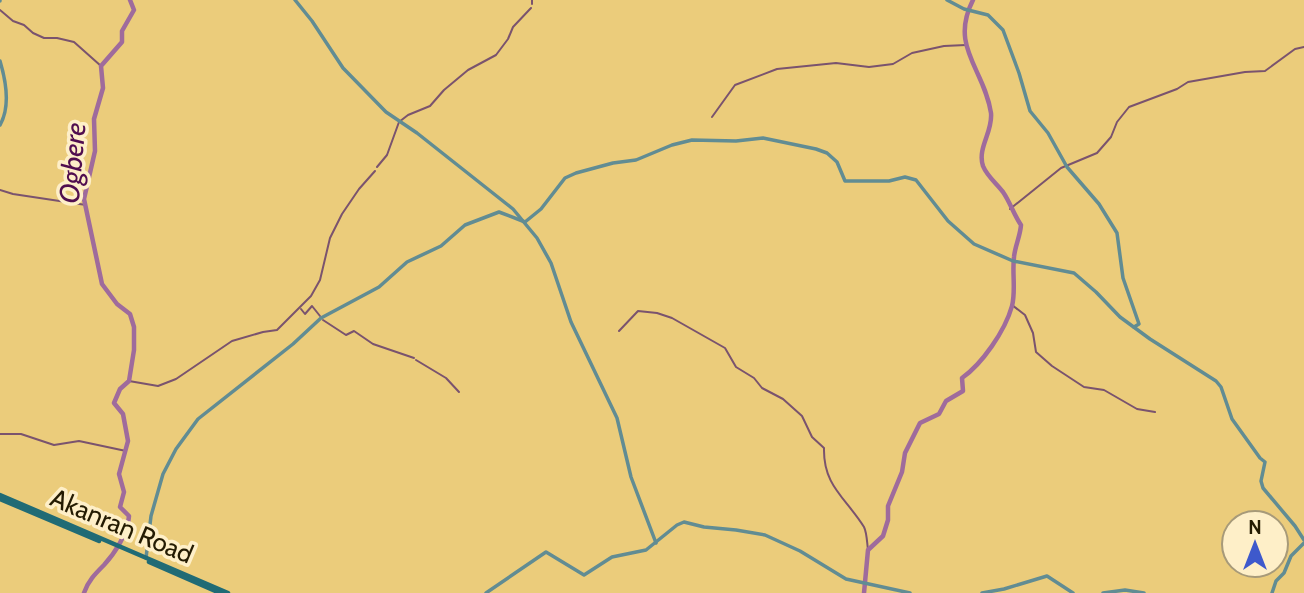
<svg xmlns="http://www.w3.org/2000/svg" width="1304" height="593" font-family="Cabin,sans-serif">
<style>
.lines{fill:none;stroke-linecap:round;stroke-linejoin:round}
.stream{stroke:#7a536e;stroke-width:2}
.river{stroke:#9f6b9c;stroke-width:4.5}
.tertiary{stroke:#618c93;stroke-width:3.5}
.secondary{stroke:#206b75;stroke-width:4.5}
.labels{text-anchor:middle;stroke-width:7;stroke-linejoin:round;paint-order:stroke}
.street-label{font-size:26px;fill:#241b02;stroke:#feefc8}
.water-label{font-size:28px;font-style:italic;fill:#510e4f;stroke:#feefc8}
</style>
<rect width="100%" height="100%" fill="#ebcc7b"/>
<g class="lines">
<g class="stream">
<polyline points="532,0 532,4"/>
<polyline points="0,10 13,21 24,25 33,33 44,38 57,38 74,42 101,66"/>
<polyline points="712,117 735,85 777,69 836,63 869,67 893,64 912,53 944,46 966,45"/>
<polyline points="377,167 387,155 399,122 408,115 430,106 444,90 468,70 496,55 508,39 513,27 531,8"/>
<polyline points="0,190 13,194 86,205"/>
<polyline points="1010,209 1061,168 1097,153 1111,137 1117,122 1129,107 1177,89 1188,82 1245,72 1265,71 1295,49 1304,47"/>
<polyline points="1012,305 1025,315 1033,333 1036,352 1052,366 1084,387 1104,390 1137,409 1155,412"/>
<polyline points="301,309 305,314 312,306 320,316"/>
<polyline points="323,320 346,335 354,331 373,344 414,358"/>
<path d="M 619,331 L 638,311 L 657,313 L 672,318 L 725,348 L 736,367 L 754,378 L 762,388 L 783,399 L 802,416 L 812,437 L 824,448 C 823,486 846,498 864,527 C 867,533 867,543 868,550"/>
<polyline points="416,360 446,378 459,392"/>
<polyline points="129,381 158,386 176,379 232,341 263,332 277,330 311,296 320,280 330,238 342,214 359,189 375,171"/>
<polyline points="0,434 21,434 54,445 79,441 126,451"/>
</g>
<g class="river">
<path d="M 84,593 C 88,581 95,574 104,565 C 115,553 128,533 129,516 L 120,507 L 124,492 L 119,474 L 128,441 L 123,414 L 114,403 L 120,389 L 129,381 L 134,350 L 134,327 L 130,314 L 117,304 L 102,284 L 84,199 L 95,151 L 94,119 L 103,88 L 101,66 L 122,42 L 122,31 L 134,10 L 130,0"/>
<path d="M 864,593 L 868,550 L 883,536 L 888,520 L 888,506 L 902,472 L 905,453 L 920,423 L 939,414 L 946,401 L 963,391 L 962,378 C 982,364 1005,331 1012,306 C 1016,291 1012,273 1014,257 C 1015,246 1020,237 1021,225 C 1014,215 1010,202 1003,192 C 996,183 987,176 983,166 C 977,148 993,132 991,113 C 984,68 949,47 973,0"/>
</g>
<g class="tertiary">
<polyline points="295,0 312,21 343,68 386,112 417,133 513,209 537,238 551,263 571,322 617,418 631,477 656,543"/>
<polyline points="947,0 964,9 988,15 1003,30 1019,73 1030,111 1048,133 1067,167 1099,204 1117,233 1123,278 1139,324 1134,327"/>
<polyline points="0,1 0,0"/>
<path d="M 0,61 C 6,81 11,106 0,125"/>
<polyline points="146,558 151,516 163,474 176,449 198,419 293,344 321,318 379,287 407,262 441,246 465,225 499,212 525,222 541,209 565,178 576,173 613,163 636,160 672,145 692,140 736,141 763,138 816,149 827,153 837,162 845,181 889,181 905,177 916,180 948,221 974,244 1013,261 1074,273 1096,292 1120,317 1150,339 1216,381 1221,387 1232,419 1260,458 1265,462 1261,481 1263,488 1295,526 1304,540"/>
<polyline points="486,593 546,552 584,575 612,557 646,550 677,525 684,522 704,527 736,530 765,535 800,551 846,579 910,593"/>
<polyline points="982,593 1004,589 1047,576 1073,593"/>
<polyline points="1103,593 1125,590 1144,593"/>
<polyline points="1272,593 1276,581 1284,573 1291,556 1304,543"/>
</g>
<g class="secondary">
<polyline points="0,495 228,593"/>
<polyline points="0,499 99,541"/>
<polyline points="149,562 220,593"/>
</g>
</g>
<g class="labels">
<g class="street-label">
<text transform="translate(122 526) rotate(23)" y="9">Akanran Road</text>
</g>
<g class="water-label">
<text transform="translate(72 163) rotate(-85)" y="10">Ogbere</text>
</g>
</g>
<g transform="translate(1255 544)"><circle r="33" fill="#feefc8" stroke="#a79a79" stroke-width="2"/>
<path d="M0-5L12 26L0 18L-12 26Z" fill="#3e59cc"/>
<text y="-10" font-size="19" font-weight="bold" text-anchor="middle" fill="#241b02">N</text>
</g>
</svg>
